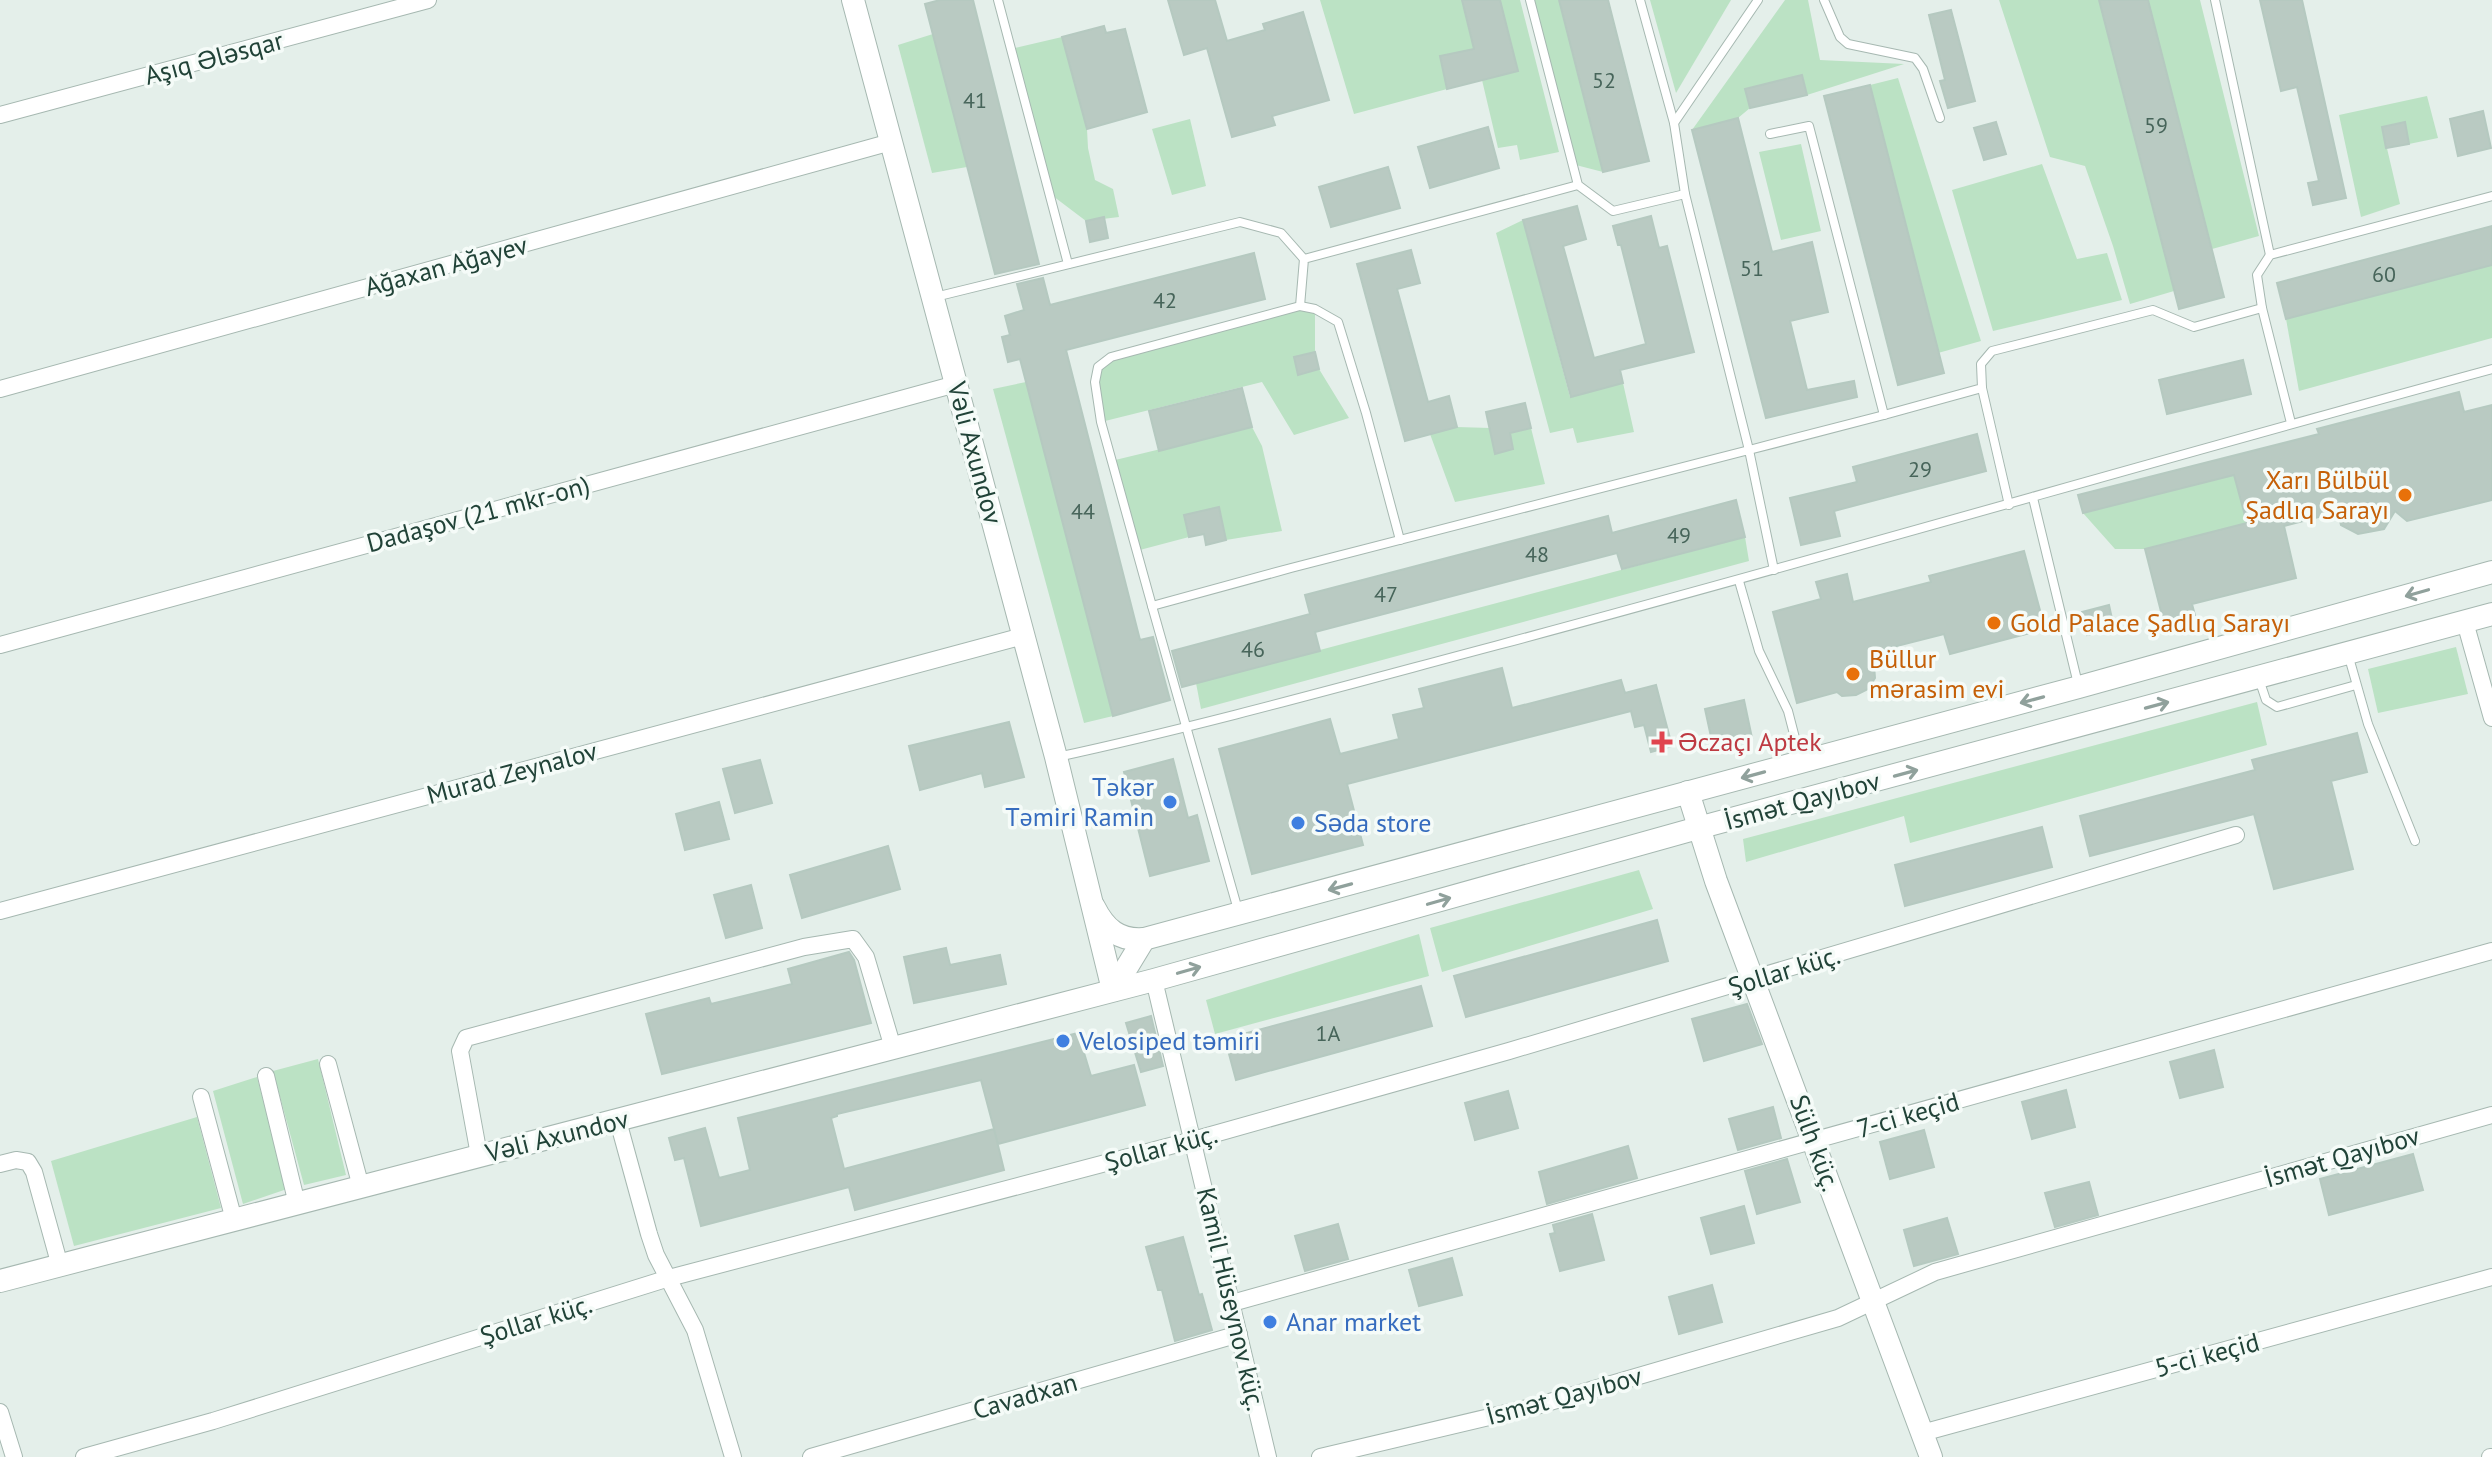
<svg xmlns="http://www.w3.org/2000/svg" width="2492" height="1457" font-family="'PT Sans',sans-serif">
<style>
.green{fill:#bbe2c4}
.building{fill:#b9cac2;stroke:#b5c9c0;stroke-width:2}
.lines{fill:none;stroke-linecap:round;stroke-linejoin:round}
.service-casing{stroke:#a6b8b1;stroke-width:10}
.minor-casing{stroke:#a6b8b1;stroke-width:18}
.tertiary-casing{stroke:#a6b8b1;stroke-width:24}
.service{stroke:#fff;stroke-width:8}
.minor{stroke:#fff;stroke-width:16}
.tertiary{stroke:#fff;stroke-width:22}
.oneway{stroke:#90a19c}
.food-dot{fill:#e8710a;stroke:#f5fbf8;stroke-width:3}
.health-dot{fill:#e0444e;stroke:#f5fbf8;stroke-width:3}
.shop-dot{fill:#3f7fe0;stroke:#f5fbf8;stroke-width:3}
.labels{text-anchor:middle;stroke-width:7;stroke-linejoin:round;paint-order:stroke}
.number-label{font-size:22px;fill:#47655a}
.street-label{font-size:26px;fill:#214338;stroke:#f5fbf8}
.food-label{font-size:26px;fill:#c56008;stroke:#f5fbf8;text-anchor:start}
.health-label{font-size:26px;fill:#be3a42;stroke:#f5fbf8;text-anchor:start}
.shop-label{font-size:26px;fill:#366cbe;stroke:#f5fbf8;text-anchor:start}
</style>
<rect width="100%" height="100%" fill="#e4efea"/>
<g class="green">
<polygon points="1320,0 1462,0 1474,49 1440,57 1447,89 1354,114"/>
<polygon points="1500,0 1520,0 1559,152 1520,160 1517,145 1498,148 1482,80"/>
<polygon points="1530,0 1559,0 1603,172 1572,164"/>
<polygon points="1650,0 1731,0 1676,93"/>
<polygon points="1785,0 1808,0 1820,60 1904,64 1807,95 1745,90 1750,108 1738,118 1692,130"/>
<polygon points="1999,0 2099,0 2174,291 2130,304 2113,246 2085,166 2050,157"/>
<polygon points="2148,0 2200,0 2259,236 2212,249"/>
<polygon points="933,34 967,167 932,173 898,45"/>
<polygon points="1062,37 1087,129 1088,148 1095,180 1113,189 1119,217 1086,221 1049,193 1011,49"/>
<polygon points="1898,78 1981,341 1938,353 1870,85"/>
<polygon points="2427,96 2438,138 2409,144 2405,123 2382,127 2400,204 2361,217 2339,115"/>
<polygon points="1190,119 1206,186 1172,195 1152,129"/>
<polygon points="1801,144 1821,231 1781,240 1759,152"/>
<polygon points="2042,164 2077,259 2107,253 2122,300 1993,331 1952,190"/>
<polygon points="1523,220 1570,397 1623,383 1634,432 1577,443 1573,428 1550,433 1496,233"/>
<polygon points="2492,265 2492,338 2299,391 2286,319"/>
<polygon points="1300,306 1315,309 1315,352 1294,357 1299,374 1319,369 1349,418 1294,435 1262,382 1101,422 1098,367 1111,357"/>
<polygon points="1026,382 1113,716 1084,723 993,389"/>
<polygon points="1252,427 1262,446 1282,531 1226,540 1218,507 1184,515 1189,537 1136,551 1111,461"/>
<polygon points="1457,427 1490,428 1496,454 1513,449 1510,433 1531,428 1545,484 1455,502 1430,434"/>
<polygon points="2304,457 2238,487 2247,523 2145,549 2115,549 2083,513"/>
<polygon points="1745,537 1749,561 1201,709 1196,683"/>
<polygon points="2456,647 2468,694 2378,713 2368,669"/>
<polygon points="2257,702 2267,745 1910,843 1904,816 1746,862 1743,839"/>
<polygon points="1639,870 1653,909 1442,972 1430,928"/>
<polygon points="1419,934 1429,976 1215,1034 1206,1000"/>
<polygon points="318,1059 346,1175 304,1185 273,1071"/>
<polygon points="257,1077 287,1189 243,1204 213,1091"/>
<polygon points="197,1117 221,1208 74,1246 51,1161"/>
</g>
<g class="building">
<polygon points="940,0 973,0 1039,264 995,274 925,4"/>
<polygon points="1168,0 1215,0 1227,41 1265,30 1263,24 1303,12 1329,100 1272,116 1275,125 1232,137 1207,48 1184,55"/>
<polygon points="1462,0 1500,0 1518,71 1447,89 1440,56 1474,49"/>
<polygon points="1559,0 1608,0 1649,161 1603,172"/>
<polygon points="2099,0 2148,0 2224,297 2179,309"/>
<polygon points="2260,0 2302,0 2346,198 2313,205 2308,183 2319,181 2297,87 2281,91"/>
<polygon points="1951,10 1975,101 1948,108 1940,81 1945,80 1929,15"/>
<polygon points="1104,26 1106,33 1125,29 1147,112 1087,129 1062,37"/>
<polygon points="1802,75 1807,95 1750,108 1745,89"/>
<polygon points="1870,85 1944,373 1898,385 1824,96"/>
<polygon points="2483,111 2491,148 2458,156 2450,119"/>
<polygon points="1738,118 1772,252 1812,242 1828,312 1790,321 1807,390 1854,381 1857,397 1766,418 1692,130"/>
<polygon points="1996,122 2006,154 1984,160 1974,128"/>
<polygon points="2405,122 2409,144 2386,148 2382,127"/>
<polygon points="1488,127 1499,168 1430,188 1418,147"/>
<polygon points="1388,167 1400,208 1331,227 1319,187"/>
<polygon points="1577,206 1586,239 1563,246 1594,358 1646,344 1621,245 1618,245 1613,226 1651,216 1659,248 1667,246 1694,352 1620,370 1623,383 1571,397 1523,220"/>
<polygon points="1104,217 1108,238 1090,242 1086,221"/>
<polygon points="2492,226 2492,265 2286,319 2277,283"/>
<polygon points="1411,250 1420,283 1397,289 1428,402 1449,396 1457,427 1405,441 1357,264"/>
<polygon points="1254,253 1265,299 1066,350 1140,640 1153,637 1170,700 1113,716 1020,359 1008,362 1002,337 1010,335 1005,316 1024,310 1017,284 1043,278 1050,305"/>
<polygon points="1315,352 1319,369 1298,375 1294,357"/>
<polygon points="2243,360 2251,394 2167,414 2159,380"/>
<polygon points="1242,388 1252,427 1159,451 1149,411"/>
<polygon points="2459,392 2464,412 2492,405 2492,500 2407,521 2395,511 2384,529 2358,534 2341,525 2338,512 2284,526 2296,578 2192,604 2197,623 2166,631 2145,549 2247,523 2234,475 2083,513 2078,495 2319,434 2317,429"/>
<polygon points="1525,403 1531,428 1510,433 1513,449 1495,454 1486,412"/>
<polygon points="1977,434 1986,471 1834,511 1840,536 1801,545 1790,498 1857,482 1853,467"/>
<polygon points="1736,500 1745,537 1622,569 1617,553 1315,632 1320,651 1182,687 1172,651 1310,614 1305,595 1608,516 1612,533"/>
<polygon points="1219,507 1226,540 1206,545 1204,534 1189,537 1184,515"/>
<polygon points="2024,551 2045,629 1950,654 1944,634 1873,652 1875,678 1868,689 1856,695 1842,696 1837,692 1797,703 1773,612 1821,599 1816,582 1847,574 1853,602 1931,582 1929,576"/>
<polygon points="2109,605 2114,628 2087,635 2082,612"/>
<polygon points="1502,668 1512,708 1621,680 1625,693 1656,685 1672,746 1651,752 1644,725 1635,727 1631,711 1347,784 1363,845 1252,874 1219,749 1330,719 1340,754 1399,739 1393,715 1424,708 1419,689"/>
<polygon points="1744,700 1752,738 1713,746 1705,709"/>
<polygon points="1009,722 1024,777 985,787 982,773 920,790 909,746"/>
<polygon points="2357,733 2367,772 2331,781 2353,869 2274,889 2254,814 2090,856 2080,816 2255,770 2252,760"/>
<polygon points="1173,759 1188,818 1197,815 1209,861 1150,876 1124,772"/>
<polygon points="760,760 772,803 735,813 723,769"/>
<polygon points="719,802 729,839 685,850 676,814"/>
<polygon points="2042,827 2052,867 1905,906 1895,865"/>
<polygon points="888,846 900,889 802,918 790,875"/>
<polygon points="751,885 762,928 726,938 714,895"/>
<polygon points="1657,920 1668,961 1466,1017 1454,976"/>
<polygon points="946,948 950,965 1000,955 1006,984 914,1003 904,957"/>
<polygon points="849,952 854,960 871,1023 662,1074 646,1014 709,998 711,1004 792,984 788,969"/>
<polygon points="1421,986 1432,1026 1236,1080 1225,1039"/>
<polygon points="1747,1004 1762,1044 1704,1061 1692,1019"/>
<polygon points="1151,1016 1163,1066 1141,1072 1126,1023"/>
<polygon points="1078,1033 1091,1076 1134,1065 1145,1105 998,1144 981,1080 837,1114 837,1116 831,1118 844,1169 994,1129 1004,1170 855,1210 849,1187 701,1226 684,1158 675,1160 669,1138 705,1128 719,1178 750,1170 738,1118"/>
<polygon points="2214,1050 2223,1087 2180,1098 2170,1062"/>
<polygon points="2066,1090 2075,1127 2032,1139 2022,1102"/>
<polygon points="1508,1091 1518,1128 1475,1140 1465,1103"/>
<polygon points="1773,1107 1781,1138 1738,1150 1729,1119"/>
<polygon points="1924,1130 1934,1167 1890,1179 1880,1142"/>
<polygon points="1628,1146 1637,1178 1547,1204 1539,1172"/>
<polygon points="2413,1154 2423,1190 2329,1215 2320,1179"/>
<polygon points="1787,1159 1800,1202 1757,1214 1745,1171"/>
<polygon points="2089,1182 2098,1215 2055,1227 2045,1193"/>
<polygon points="1744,1206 1754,1243 1711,1254 1701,1218"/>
<polygon points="1592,1214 1604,1260 1560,1271 1550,1234 1555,1233 1553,1225"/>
<polygon points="1947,1218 1958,1254 1914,1266 1904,1230"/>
<polygon points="1338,1224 1348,1259 1305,1271 1295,1236"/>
<polygon points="1183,1237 1199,1295 1202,1294 1212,1330 1175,1341 1162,1290 1158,1290 1146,1247"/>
<polygon points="1452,1258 1462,1295 1419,1306 1409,1270"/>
<polygon points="1712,1285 1722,1322 1679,1334 1669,1297"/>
</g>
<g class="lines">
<defs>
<g id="service">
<polyline points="998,0 1068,264"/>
<polyline points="1530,0 1578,185 1613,211 1685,194 1749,450 1884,415 1809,126 1770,134"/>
<polyline points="1640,0 1674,123"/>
<polyline points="1824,0 1840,37 1848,44 1915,58 1923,69 1940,118"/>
<polyline points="2215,0 2270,255"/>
<polyline points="1685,194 1674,123 1758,0"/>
<polyline points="935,297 1240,222 1281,233 1304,259"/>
<polyline points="1300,306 1315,309 1338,322 1366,413 1400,540"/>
<polyline points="1982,388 2009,505"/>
<polyline points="1884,415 1982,388 1981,364 1992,351 2153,310 2194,327 2262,308"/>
<polyline points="2291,423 2262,308 2257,275 2270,255 2492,196"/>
<polyline points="2033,498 2078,684"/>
<polyline points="1739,581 1759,651 1788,711 1801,761"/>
<polyline points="1152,606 1101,422 1095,382 1098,367 1111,357 1300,306 1304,259 1578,185"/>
<polyline points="2348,654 2368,724 2415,841"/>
<polyline points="2259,679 2266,700 2277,707 2356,685"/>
<path d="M 1057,757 C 1205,725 1351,684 1498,645 C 1831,556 2160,459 2492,369"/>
<polyline points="1238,910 1152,606 1291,568 1749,450 1774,570"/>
</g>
<g id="minor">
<polyline points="0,115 428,0"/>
<polyline points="0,389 891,142"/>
<polyline points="2465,622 2492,718"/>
<polyline points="0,645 956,384"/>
<polyline points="0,911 1023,636"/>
<polyline points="1154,980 1268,1457"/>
<polyline points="328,1064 361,1187"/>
<polyline points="266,1076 297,1204"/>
<polyline points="201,1097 234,1220"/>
<polyline points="618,1121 649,1234 656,1255 695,1330 733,1457"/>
<polyline points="479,1155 460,1051 466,1038 804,947 853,939 866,957 893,1048"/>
<polyline points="0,1164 16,1160 28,1162 34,1172 60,1266"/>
<polyline points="1232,1303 2492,951"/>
<polyline points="0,1412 14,1457"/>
<polyline points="1922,1433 2492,1277"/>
<polyline points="84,1457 213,1421 669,1278 1193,1140 1509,1051 2236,835"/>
<polyline points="811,1457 1239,1334"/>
<polyline points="1320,1457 1536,1406 1838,1318 1935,1272 2492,1115"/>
<polyline points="2490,1457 2492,1457"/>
</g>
<g id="tertiary">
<polyline points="853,0 1056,757 1113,990"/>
<polyline points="1688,792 1716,881 1931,1457"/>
<path d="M 1094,907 C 1105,929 1119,941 1144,939 L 2079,687 L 2492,572"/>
<polyline points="1113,990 1144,939"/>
<polyline points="0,1281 1154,980 1698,828 2492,614"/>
</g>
</defs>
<use href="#service" class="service-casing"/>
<use href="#minor" class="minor-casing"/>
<use href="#tertiary" class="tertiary-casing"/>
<use href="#service" class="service"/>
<use href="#minor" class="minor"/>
<use href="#tertiary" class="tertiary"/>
</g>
<defs><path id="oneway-shaft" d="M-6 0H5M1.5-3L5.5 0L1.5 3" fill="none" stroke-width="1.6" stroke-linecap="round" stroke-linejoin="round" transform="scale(2)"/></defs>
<g class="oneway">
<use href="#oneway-shaft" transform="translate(2417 593) rotate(164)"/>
<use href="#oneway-shaft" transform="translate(2032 700) rotate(165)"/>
<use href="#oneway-shaft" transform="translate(2157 705) rotate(-15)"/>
<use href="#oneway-shaft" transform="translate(1906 773) rotate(-15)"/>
<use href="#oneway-shaft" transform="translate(1753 775) rotate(165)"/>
<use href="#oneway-shaft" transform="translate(1340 887) rotate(165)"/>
<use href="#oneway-shaft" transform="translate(1439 901) rotate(-16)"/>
<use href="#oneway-shaft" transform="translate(1189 970) rotate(-16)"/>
</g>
<g class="food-dot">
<circle cx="2405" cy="495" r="8"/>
<circle cx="1994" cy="623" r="8"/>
<circle cx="1853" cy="674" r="8"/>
</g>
<path class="health-dot" d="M1658 730h8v8h8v8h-8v8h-8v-8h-8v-8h8z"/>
<g class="shop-dot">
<circle cx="1170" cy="802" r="8"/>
<circle cx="1298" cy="823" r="8"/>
<circle cx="1063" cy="1041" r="8"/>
<circle cx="1270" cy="1322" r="8"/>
</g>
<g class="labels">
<g class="number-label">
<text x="1604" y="88">52</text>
<text x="975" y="108">41</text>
<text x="2156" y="133">59</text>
<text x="1752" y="276">51</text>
<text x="2384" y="282">60</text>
<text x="1165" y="308">42</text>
<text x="1920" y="477">29</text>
<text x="1083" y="519">44</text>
<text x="1679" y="543">49</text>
<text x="1537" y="562">48</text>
<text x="1386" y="602">47</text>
<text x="1253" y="657">46</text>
<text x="1328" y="1041">1A</text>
</g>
<g class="street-label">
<text transform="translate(214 58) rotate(-15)" y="9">Aşıq Ələsqar</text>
<text transform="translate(446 266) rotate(-15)" y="9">Ağaxan Ağayev</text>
<text transform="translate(975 453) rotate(75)" y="9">Vəli Axundov</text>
<text transform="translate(478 514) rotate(-15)" y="9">Dadaşov (21 mkr-on)</text>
<text transform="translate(512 773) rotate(-15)" y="9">Murad Zeynalov</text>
<text transform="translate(1802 801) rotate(-15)" y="9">İsmət Qayıbov</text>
<text transform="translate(1784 971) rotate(-17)" y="9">Şollar küç.</text>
<text transform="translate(1908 1115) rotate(-16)" y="9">7-ci keçid</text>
<text transform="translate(557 1136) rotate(-14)" y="9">Vəli Axundov</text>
<text transform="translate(1815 1143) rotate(70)" y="9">Sülh küç.</text>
<text transform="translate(1161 1148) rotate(-15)" y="9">Şollar küç.</text>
<text transform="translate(2342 1157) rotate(-16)" y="9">İsmət Qayıbov</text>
<text transform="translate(1231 1299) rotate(77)" y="9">Kamil Hüseynov küç.</text>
<text transform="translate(536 1320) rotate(-17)" y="9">Şollar küç.</text>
<text transform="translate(2207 1355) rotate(-15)" y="9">5-ci keçid</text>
<text transform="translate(1025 1396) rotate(-16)" y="9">Cavadxan</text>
<text transform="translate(1564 1396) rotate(-15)" y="9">İsmət Qayıbov</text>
</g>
<g class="food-label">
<text x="2389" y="489" text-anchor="end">Xarı Bülbül<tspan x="2389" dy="30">Şadlıq Sarayı</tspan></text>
<text x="2010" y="632">Gold Palace Şadlıq Sarayı</text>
<text x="1869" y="668">Büllur<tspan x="1869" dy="30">mərasim evi</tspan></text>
</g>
<g class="health-label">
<text x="1678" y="751">Əczaçı Aptek</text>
</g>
<g class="shop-label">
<text x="1154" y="796" text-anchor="end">Tәkәr<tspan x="1154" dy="30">Tәmiri Ramin</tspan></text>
<text x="1314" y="832">Səda store</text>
<text x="1079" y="1050">Velosiped təmiri</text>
<text x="1286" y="1331">Anar market</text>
</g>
</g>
</svg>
